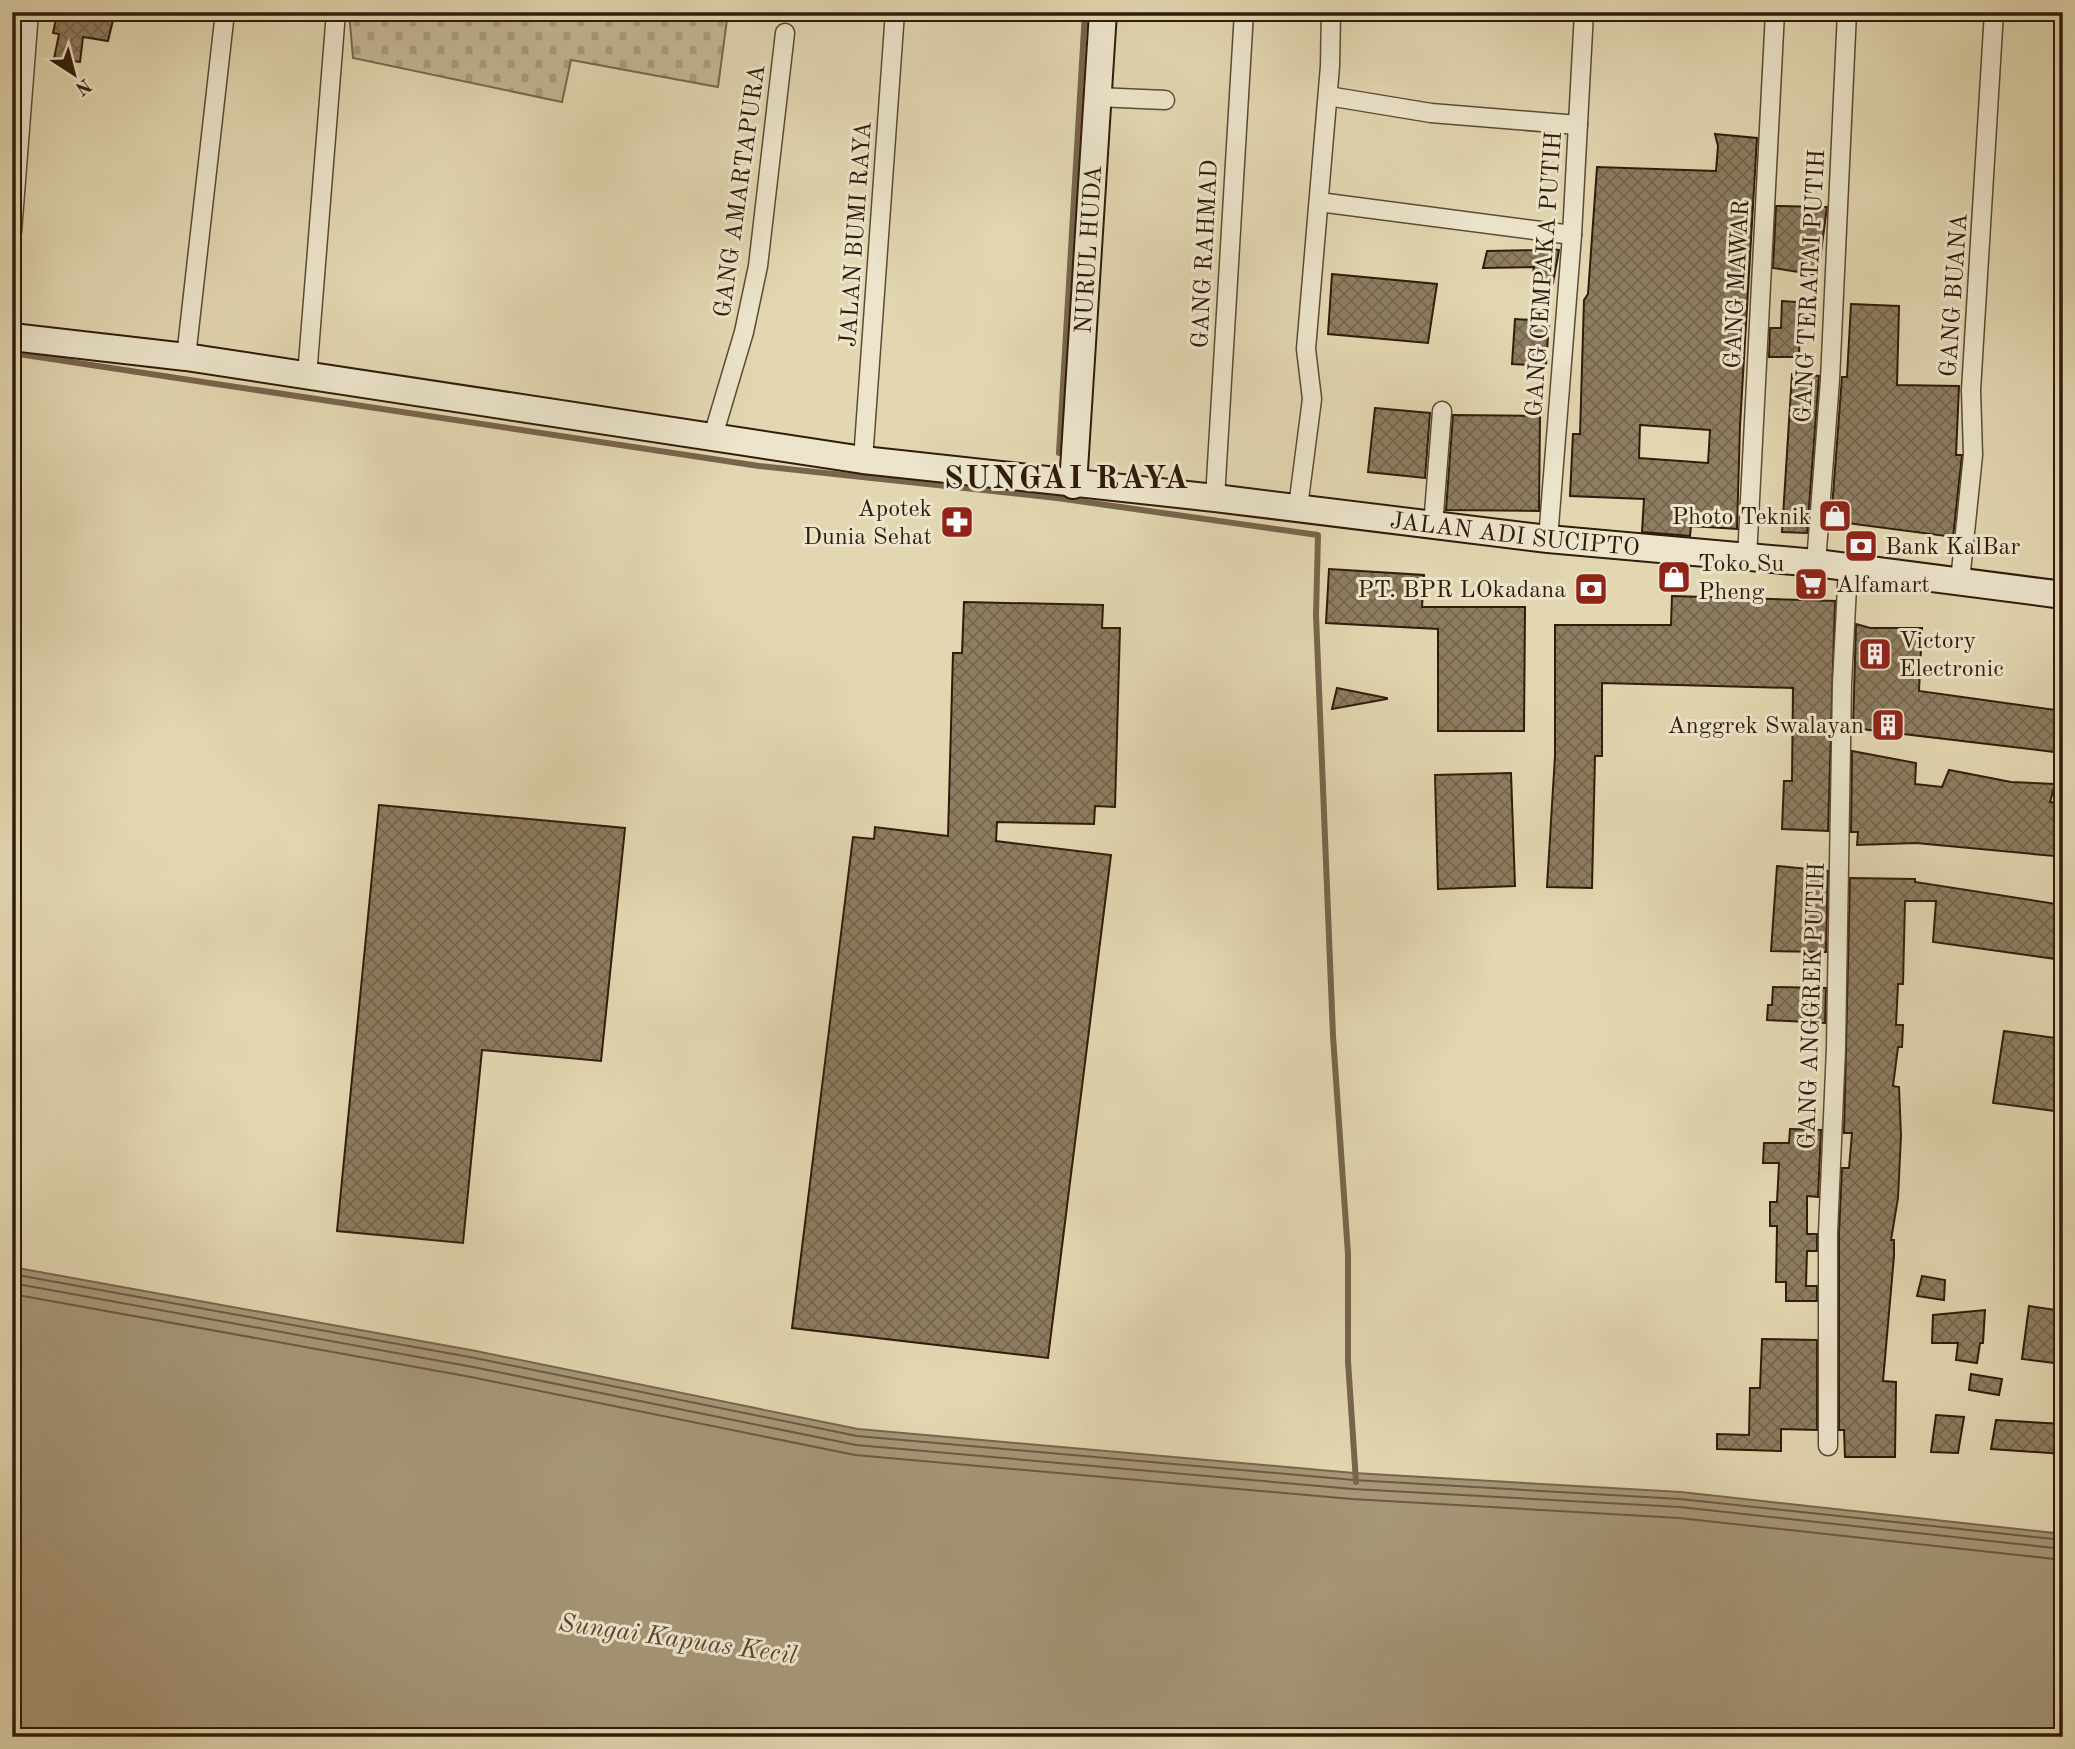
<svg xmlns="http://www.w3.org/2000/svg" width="2075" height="1749" font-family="'Old Standard TT',serif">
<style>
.cemetery{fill:url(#cemetery-stones);stroke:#7a6950;stroke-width:2}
.water{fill:#a69778;stroke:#77654c;stroke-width:2}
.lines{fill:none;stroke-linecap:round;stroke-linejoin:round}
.shore{stroke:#6c5941;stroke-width:2}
.stream{stroke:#77654c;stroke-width:6}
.building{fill:url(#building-cross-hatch);stroke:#311b0a;stroke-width:2;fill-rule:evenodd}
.street-casing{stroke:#5d4a34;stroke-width:21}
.secondary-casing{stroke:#311b0a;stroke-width:30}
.street{stroke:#ece5cc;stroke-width:18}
.secondary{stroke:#ece5cc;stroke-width:26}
.labels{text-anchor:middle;stroke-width:6;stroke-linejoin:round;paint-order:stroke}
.street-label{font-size:24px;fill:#311b0a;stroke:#ece5cc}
.poi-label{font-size:24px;fill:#311b0a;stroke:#ece5cc;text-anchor:end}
.water-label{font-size:26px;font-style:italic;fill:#5a4630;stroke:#ece5cc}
.district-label{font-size:32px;font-weight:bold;letter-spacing:2px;fill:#311b0a;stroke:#ece5cc}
</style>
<defs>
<pattern id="cemetery-stones" width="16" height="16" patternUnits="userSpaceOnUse" patternTransform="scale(1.75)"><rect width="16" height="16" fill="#c4b795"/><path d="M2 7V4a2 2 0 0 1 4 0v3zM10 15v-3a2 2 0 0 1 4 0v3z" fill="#a99d7f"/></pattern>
<pattern id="building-cross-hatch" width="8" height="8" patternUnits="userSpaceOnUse" patternTransform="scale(1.75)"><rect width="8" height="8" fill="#8d7d61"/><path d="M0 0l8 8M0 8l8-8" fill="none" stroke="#74664e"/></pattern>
</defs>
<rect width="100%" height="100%" fill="#e2d7b1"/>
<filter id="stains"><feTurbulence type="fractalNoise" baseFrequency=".00286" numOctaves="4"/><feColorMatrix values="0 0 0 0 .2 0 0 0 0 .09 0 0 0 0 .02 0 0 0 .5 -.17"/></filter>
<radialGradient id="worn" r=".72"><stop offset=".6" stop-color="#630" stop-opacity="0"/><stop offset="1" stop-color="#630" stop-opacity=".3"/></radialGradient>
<polygon class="cemetery" points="349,12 728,12 718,87 571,60 562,102 353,58"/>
<polygon class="water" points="12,1267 476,1351 858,1429 1354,1473 1681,1492 2063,1534 2063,1737 12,1737"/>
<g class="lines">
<g class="shore">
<polyline points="12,1274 475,1358 857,1436 1354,1480 1680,1499 2063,1540"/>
<polyline points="12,1283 473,1367 856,1445 1353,1489 1680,1507 2063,1549"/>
<polyline points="12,1294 471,1377 855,1455 1352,1499 1679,1518 2063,1560"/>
</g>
<g class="stream">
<polyline points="12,353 759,466 1057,498 1318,535 1316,615 1333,1036 1348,1254 1348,1361 1356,1482"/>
<polyline points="1059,453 1085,12"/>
</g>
</g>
<g class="building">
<polygon points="57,14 113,20 108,41 83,37 80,62 54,59 59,34 53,33"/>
<path d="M 1715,134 L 1757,138 L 1740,426 L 1737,529 L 1691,526 L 1690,536 L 1642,532 L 1644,499 L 1570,496 L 1573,434 L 1580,434 L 1584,300 L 1588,294 L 1597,167 L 1716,171 L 1718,146 ZM 1640,425 L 1710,430 L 1708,463 L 1639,458 Z"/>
<polygon points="1776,206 1827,207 1818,275 1773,268"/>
<polygon points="1538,246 1559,250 1553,283 1532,279 1534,267 1483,268 1487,251 1537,250"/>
<polygon points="1332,274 1437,284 1428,343 1328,334"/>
<polygon points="1782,301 1809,303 1809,318 1800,318 1799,357 1769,357 1770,328 1781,328"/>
<polygon points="1851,304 1899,306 1897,385 1959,386 1956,455 1962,455 1953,537 1831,521 1842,377 1847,377"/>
<polygon points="1515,319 1549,321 1546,366 1512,364"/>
<polygon points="1792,374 1819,376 1807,533 1782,532"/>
<polygon points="1375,408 1430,413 1425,478 1368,472"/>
<polygon points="1453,415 1540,416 1539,511 1446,510"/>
<polygon points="1329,569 1424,575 1422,607 1525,607 1524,731 1438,731 1438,629 1326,623"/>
<polygon points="1672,596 1835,601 1828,831 1782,829 1784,781 1792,781 1793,688 1602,683 1602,756 1595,756 1592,888 1547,887 1555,756 1555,625 1671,625"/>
<polygon points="964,602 1103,605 1102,628 1120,628 1115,807 1095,806 1094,824 997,822 996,841 1111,855 1048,1358 792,1328 853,837 874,839 875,827 948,836 953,653 962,653"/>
<polygon points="1856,624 1870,628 1922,628 1919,691 2063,711 2063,753 1853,728"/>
<polygon points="1337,688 1387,698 1387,699 1332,709"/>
<polygon points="1852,751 1916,763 1915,784 1942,787 1949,770 2011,782 2055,784 2050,802 2063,803 2063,813 2054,856 1916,843 1857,845 1858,832 1851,832"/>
<polygon points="1511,773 1515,886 1438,889 1435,775"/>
<polygon points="379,805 625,828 601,1061 482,1050 463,1243 337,1231"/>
<polygon points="1777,866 1828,871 1826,952 1771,951"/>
<polygon points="1850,878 1915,879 1915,882 2063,905 2063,960 1933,942 1936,901 1905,901 1903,984 1898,984 1896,1025 1903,1025 1902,1047 1898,1047 1893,1086 1899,1087 1901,1136 1898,1198 1891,1240 1894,1240 1894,1256 1883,1381 1896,1382 1895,1457 1845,1457 1844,1430 1839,1430 1839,1233 1842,1168 1849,1168 1852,1133 1844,1133"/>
<polygon points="1773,987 1826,988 1825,1023 1767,1020 1768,1005 1772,1005"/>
<polygon points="2004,1031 2063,1039 2063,1112 1993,1103"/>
<polygon points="1790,1129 1821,1130 1818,1197 1807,1196 1807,1234 1817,1234 1817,1251 1807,1251 1806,1286 1817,1286 1817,1301 1786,1301 1786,1282 1776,1282 1777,1226 1770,1226 1770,1202 1777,1202 1779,1163 1763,1163 1764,1143 1789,1143"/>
<polygon points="1922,1276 1945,1280 1944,1300 1917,1296"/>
<polygon points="2029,1306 2063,1311 2063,1364 2022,1359"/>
<polygon points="1985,1310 1983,1343 1980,1343 1977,1363 1956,1360 1958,1343 1932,1343 1933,1315"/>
<polygon points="1762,1339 1817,1340 1817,1430 1781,1429 1781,1451 1717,1449 1717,1434 1749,1435 1750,1388 1760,1388"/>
<polygon points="1971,1374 2002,1379 1999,1395 1969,1390"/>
<polygon points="1936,1415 1964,1417 1958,1453 1931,1452"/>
<polygon points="1996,1420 2063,1424 2063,1454 1991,1449"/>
</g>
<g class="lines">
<defs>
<g id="street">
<polyline points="1328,96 1431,113 1578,125"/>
<polyline points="1097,97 1165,100"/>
<polyline points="1319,202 1572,235"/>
<polyline points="12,232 29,12"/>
<polyline points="186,357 225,12"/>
<polyline points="307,376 336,12"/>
<polyline points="713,436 744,332 758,266 785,33"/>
<polyline points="863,460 895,12"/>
<polyline points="1215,498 1244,12"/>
<polyline points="1298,507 1312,399 1306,349 1330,66 1331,12"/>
<polyline points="1433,526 1442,411"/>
<polyline points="1548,539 1572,235 1584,12"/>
<polyline points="1747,558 1775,12"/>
<polyline points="1816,563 1830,380 1847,12"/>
<polyline points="1960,581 1973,455 1971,390 1994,12"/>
<polyline points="1828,1446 1828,1233 1836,1048 1842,684 1848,567"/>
</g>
<g id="secondary">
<path id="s1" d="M 12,337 L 186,357 L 863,460 L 1215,498 L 1548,539 L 1816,563 L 2063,595"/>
<path id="s2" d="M 1073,485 L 1103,12"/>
</g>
</defs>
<use href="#street" class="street-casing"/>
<use href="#secondary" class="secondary-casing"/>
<use href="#street" class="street"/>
<use href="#secondary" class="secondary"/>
</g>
<defs>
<symbol id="shop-square" viewBox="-11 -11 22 22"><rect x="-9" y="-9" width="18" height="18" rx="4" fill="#8f2418" stroke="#ece5cc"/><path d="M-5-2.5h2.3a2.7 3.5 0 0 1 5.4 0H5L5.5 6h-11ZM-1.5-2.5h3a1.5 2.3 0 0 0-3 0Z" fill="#fff"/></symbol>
<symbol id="pharmacy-square" viewBox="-11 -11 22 22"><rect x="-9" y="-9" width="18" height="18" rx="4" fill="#8f2418" stroke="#ece5cc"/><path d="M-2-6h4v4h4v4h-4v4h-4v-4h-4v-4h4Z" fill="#fff"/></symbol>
<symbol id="bank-square" viewBox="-11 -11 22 22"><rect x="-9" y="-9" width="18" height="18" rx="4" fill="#8f2418" stroke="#ece5cc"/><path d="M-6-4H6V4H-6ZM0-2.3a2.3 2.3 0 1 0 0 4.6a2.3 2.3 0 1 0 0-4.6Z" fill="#fff"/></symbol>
<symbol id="supermarket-square" viewBox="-11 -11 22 22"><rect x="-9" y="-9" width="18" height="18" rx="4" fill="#8f2418" stroke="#ece5cc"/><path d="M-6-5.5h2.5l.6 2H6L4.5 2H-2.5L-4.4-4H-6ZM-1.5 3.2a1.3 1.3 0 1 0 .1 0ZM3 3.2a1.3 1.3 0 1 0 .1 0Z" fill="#fff"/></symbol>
<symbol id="building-square" viewBox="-11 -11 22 22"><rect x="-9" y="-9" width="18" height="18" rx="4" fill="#8f2418" stroke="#ece5cc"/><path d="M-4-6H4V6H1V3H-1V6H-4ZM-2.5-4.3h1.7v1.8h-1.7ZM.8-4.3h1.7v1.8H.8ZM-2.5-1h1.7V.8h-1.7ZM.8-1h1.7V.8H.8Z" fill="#fff"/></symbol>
</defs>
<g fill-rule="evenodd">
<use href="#shop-square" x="1816" y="497" width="38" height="38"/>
<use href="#pharmacy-square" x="938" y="503" width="38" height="38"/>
<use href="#bank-square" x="1842" y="527" width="38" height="38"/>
<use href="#shop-square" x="1655" y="558" width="38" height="38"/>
<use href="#supermarket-square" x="1792" y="565" width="38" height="38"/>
<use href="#bank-square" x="1572" y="570" width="38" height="38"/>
<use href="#building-square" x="1856" y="635" width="38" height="38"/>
<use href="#building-square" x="1869" y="706" width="38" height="38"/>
</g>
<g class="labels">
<g class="street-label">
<text transform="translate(739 191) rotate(-82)" y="8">GANG AMARTAPURA</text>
<text transform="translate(855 234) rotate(-86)" y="8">JALAN BUMI RAYA</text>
<text dy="8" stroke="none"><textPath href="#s2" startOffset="236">NURUL HUDA</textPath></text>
<text transform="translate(1204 254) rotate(-87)" y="8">GANG RAHMAD</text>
<text transform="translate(1543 274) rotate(-86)" y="8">GANG CEMPAKA PUTIH</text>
<text transform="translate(1736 284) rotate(-87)" y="8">GANG MAWAR</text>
<text transform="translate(1809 286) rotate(-87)" y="8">GANG TERATAI PUTIH</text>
<text transform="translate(1953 295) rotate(-86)" y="8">GANG BUANA</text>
<text dy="8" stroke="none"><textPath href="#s1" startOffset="1516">JALAN ADI SUCIPTO</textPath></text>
<text transform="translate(1811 1006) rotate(-88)" y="8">GANG ANGGREK PUTIH</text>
</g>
<g class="poi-label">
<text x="932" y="516">Apotek<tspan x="932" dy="28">Dunia Sehat</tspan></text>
<text x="1811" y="524">Photo Teknik</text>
<text x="1885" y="554" text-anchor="start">Bank KalBar</text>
<text x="1698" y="571" text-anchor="start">Toko Su<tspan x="1698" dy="28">Pheng</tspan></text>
<text x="1836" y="592" text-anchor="start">Alfamart</text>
<text x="1566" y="597">PT. BPR LOkadana</text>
<text x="1899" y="648" text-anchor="start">Victory<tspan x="1899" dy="28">Electronic</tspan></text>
<text x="1864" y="733">Anggrek Swalayan</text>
</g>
<g class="water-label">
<text transform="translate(678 1638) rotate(8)" y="9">Sungai Kapuas Kecil</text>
</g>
<g class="district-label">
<text x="1067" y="488">SUNGAI RAYA</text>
</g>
</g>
<rect width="2075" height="1749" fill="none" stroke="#e2d7b1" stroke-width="42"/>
<rect x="14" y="14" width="2047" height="1721" fill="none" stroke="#311b0a" stroke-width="3.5"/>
<rect x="21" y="21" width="2033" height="1707" fill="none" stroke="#311b0a" stroke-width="2"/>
<g transform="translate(74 74) rotate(144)" stroke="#ece5cc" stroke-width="5" paint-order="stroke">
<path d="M0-5L12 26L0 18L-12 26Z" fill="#311b0a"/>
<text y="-10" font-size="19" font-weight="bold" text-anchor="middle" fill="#311b0a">N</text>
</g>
<rect width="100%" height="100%" filter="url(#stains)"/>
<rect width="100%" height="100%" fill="url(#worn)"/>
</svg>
